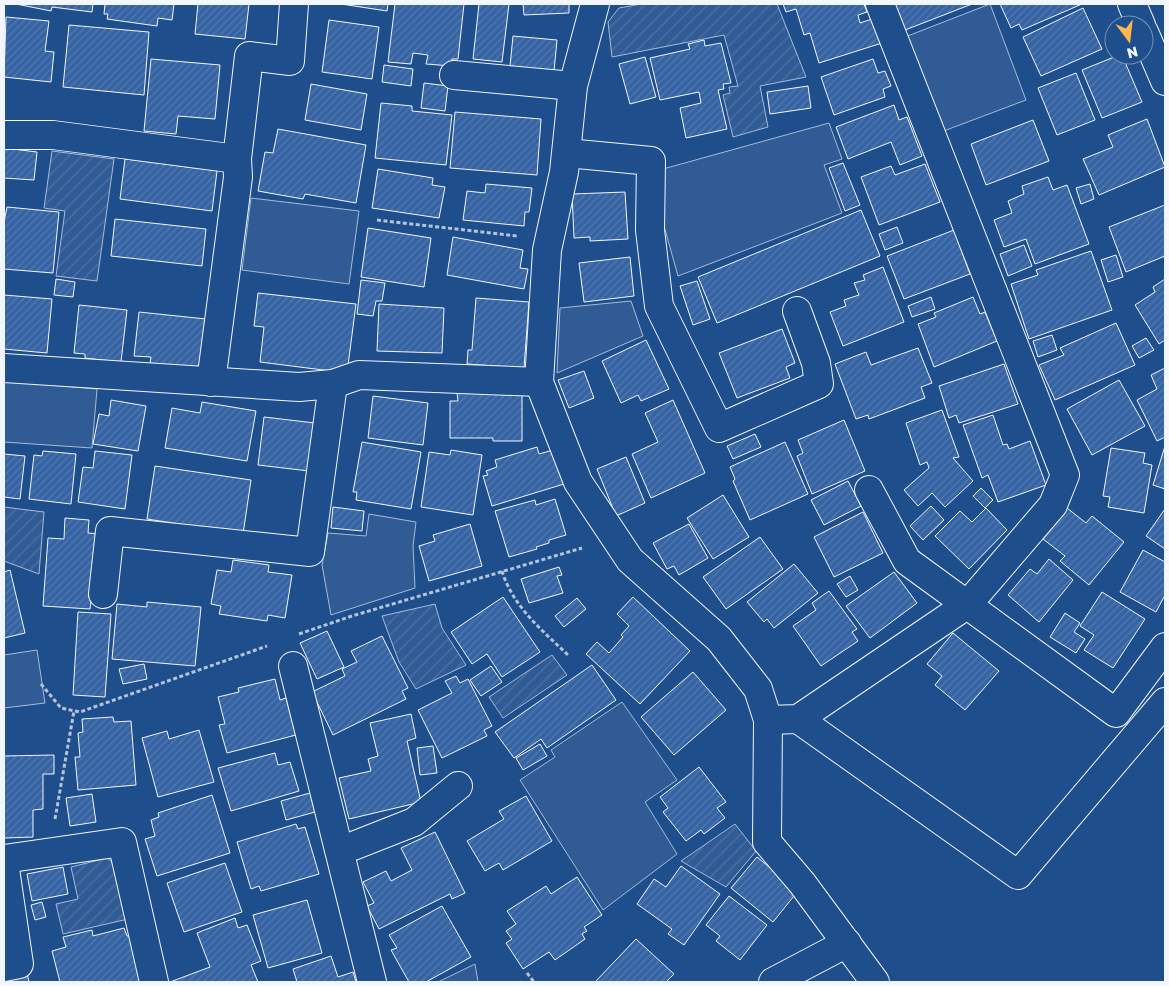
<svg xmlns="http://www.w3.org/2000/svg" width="1169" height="986" font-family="'Golos Text',sans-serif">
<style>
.built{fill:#305b95;stroke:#a8bbd7}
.garden{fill:url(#garden-furrows);stroke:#a8bbd7}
.building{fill:url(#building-hatch);stroke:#f2f6ff}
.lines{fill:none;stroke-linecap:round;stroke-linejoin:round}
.minor-casing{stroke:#f2f6ff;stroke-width:30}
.path{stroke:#b3c4dc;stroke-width:3;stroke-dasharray:4 2.5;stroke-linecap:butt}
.minor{stroke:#1f4e8c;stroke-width:28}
</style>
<defs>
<pattern id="garden-furrows" width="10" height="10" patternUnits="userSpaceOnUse" patternTransform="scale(1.25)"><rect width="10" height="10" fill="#305b95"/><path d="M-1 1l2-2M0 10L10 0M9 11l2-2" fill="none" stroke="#4e73a5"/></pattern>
<pattern id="building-hatch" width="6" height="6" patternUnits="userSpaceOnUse" patternTransform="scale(1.25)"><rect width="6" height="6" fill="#3563a3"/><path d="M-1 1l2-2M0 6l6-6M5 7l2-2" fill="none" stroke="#537ab1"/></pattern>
</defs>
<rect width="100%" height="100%" fill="#1f4e8c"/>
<g class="built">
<polygon points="990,4 1026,100 941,132 905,37"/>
<polygon points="829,123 842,159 824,165 842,213 678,276 664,226 663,169"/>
<polygon points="251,198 359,211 349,284 242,270"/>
<polygon points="631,301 643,336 557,373 560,308"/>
<polygon points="4,381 97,389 92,448 4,442"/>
<polygon points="369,514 416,522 413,546 415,588 331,615 322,565 328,533 366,536"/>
<polygon points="37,650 45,703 4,708 4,655"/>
<polygon points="622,702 677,780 645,802 677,854 603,910 520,780 555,757 551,750"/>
<polygon points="475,964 478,982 438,982"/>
</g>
<g class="garden">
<polygon points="641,4 777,4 806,77 760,86 768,127 733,137 723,95 730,93 729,87 738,86 724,35 612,57 608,22 619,8"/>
<polygon points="52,151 114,159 97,281 56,276 65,211 44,208"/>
<polygon points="4,507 44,512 39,574 4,561"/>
<polygon points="435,604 442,628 466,665 416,689 399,662 382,616"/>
<polygon points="552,655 567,675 503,718 489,697"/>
<polygon points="735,824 756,851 726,887 681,861"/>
<polygon points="107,858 117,866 128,919 63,934 56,904 78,899 71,867"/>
</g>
<g class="building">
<polygon points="16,4 93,4 92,12 52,7 51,11"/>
<polygon points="105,4 174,4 172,20 158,18 157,26 107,19 108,14 104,14"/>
<polygon points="198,4 249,4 245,39 195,34"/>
<polygon points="341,4 388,4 387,11"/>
<polygon points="395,4 464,4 458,59 452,59 452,66 426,64 428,55 413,53 411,64 388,62"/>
<polygon points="479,4 509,4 502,62 473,59"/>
<polygon points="523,4 569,4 569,13 524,15"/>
<polygon points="783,4 864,4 867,12 858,15 860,23 875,18 882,43 819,63 810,33 804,35 796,9 786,12"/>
<polygon points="895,4 972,4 905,30"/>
<polygon points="1000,4 1082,4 1022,30 1019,24 1011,28"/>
<polygon points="1083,8 1102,49 1041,76 1023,37"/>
<polygon points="6,17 49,21 45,51 54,52 51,82 4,77"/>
<polygon points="329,20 379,27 372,79 322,72"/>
<polygon points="69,25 149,32 144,95 63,87"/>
<polygon points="513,36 557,40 554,71 510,66"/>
<polygon points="704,40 705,46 721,43 731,83 723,84 724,89 718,90 727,129 686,138 680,108 701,103 699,92 660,100 650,58 690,49 688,44"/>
<polygon points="1119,55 1122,55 1142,102 1102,118 1082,70"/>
<polygon points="645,57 656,97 630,104 619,64"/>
<polygon points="151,59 220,65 215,119 178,116 176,134 144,131"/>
<polygon points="873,59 878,73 885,71 891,86 883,89 885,97 834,115 821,77"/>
<polygon points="384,65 413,69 411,86 382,82"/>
<polygon points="1076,73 1095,120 1057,135 1038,88"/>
<polygon points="424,83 448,86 445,111 421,108"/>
<polygon points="311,84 367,94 361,130 305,120"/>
<polygon points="808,86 811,108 770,114 767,92"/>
<polygon points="381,103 412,106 412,111 452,115 446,165 375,158"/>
<polygon points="894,105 899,120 907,117 922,156 900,165 891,142 848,159 836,127"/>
<polygon points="455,112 541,119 537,175 450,168"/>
<polygon points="1147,119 1165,167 1099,195 1083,159 1113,147 1108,135"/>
<polygon points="1033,120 1049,161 986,185 971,144"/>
<polygon points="278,129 366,145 356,203 305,194 303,199 258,191 265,152 273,153"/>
<polygon points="4,148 37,152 34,180 4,178"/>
<polygon points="125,159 217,171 212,211 120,199"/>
<polygon points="843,163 860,205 845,211 829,168"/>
<polygon points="925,164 940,202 879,225 861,177 891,166 895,175"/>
<polygon points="378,169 433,178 432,185 445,187 439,218 372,208"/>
<polygon points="1048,177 1053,190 1067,185 1089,244 1035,264 1026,239 1004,247 994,220 1012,213 1008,201 1024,194 1022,186"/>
<polygon points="486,184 532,188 529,212 525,212 524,226 463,220 467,191 485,193"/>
<polygon points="1090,184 1094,199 1081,204 1076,188"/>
<polygon points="625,192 628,239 590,241 590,237 574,238 572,194"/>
<polygon points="1165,205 1165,256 1126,272 1109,227"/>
<polygon points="7,207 59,212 53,273 4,269 4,222"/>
<polygon points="861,210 880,256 717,323 698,277"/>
<polygon points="115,219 206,229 202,266 111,256"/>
<polygon points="897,227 903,243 885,250 879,234"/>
<polygon points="368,228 431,238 424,287 361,277"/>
<polygon points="954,230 970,274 904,299 887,256"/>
<polygon points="453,237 523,250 520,268 528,269 524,289 447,275"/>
<polygon points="1024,245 1032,266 1008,276 1000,254"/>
<polygon points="1091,251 1112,310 1029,339 1011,284 1038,275 1036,270"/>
<polygon points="1116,255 1123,277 1108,282 1101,260"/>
<polygon points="630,257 634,296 584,302 579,263"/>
<polygon points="883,267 904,322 843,346 830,312 846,306 844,300 859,295 854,283 865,280 863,275"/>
<polygon points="56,279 75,282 73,297 54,295"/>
<polygon points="1165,279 1165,340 1159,344 1135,305 1155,292 1153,287"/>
<polygon points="361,280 385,283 382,301 376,301 373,316 357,314"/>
<polygon points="697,281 710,319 693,325 680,286"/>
<polygon points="258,293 356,304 347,373 260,362 264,327 254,326"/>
<polygon points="4,295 52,299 47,353 4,349"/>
<polygon points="931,297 935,309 912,317 908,306"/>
<polygon points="973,297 980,314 985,312 997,341 934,367 918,324 936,317 934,313"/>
<polygon points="476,298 529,302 524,368 467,364 468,350 472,350"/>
<polygon points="379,304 444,308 442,353 377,351"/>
<polygon points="79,305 127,310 121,362 85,358 85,354 74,353"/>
<polygon points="139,312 206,319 200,369 150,363 151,357 134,356"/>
<polygon points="1116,323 1135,365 1055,400 1039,365 1064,355 1060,348"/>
<polygon points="782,329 795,363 786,367 790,378 737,398 719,353"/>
<polygon points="1052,335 1057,350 1038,357 1033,341"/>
<polygon points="1146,338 1154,350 1139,358 1132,346"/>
<polygon points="646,340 669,389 641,401 638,395 621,403 602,361"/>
<polygon points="918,348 932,383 921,387 925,398 869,419 868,415 856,419 835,364 866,352 871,365"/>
<polygon points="1004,364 1018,404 959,423 956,415 949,418 939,386"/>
<polygon points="1165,368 1165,437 1157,441 1137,400 1157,389 1151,375"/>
<polygon points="584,371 594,398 569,408 558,380"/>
<polygon points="1119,380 1145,426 1092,455 1067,409"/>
<polygon points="457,393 522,393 522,441 493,441 493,438 450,438 450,401 458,401"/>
<polygon points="373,396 428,403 423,445 368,438"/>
<polygon points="111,400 146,406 138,451 93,444 99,414 109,416"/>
<polygon points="673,400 705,473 651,498 632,454 658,442 645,413"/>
<polygon points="202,402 256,411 247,461 165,448 172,408 200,413"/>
<polygon points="942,410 959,457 953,458 973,481 945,507 932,493 918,506 904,490 929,468 927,462 920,465 906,423"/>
<polygon points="993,415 1003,445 1007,444 1009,449 1030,441 1046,485 998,502 988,475 982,478 963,425"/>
<polygon points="264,417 315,423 309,471 258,465"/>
<polygon points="844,420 865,471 812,494 797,456 803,453 798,440"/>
<polygon points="755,434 761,447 733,459 727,446"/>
<polygon points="362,442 421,452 411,509 356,500 357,492 353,492"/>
<polygon points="785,442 808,494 750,520 733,481 735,479 730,467"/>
<polygon points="1165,446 1165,489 1153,485"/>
<polygon points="537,447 539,454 553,450 564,484 492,506 483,476 488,475 486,471 497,467 495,460"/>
<polygon points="1111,448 1145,453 1143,463 1152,465 1144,513 1108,507 1110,497 1103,496"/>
<polygon points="451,450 482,455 473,515 421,507 429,452 450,455"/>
<polygon points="43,451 76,454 71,504 29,499 34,455 42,456"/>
<polygon points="95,451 132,455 125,509 78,502 83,467 93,468"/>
<polygon points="4,454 25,456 20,499 4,497"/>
<polygon points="626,457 645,503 616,516 597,469"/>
<polygon points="155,466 251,480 243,534 147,519"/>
<polygon points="848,481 861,506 824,525 811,500"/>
<polygon points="981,488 993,500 985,508 973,496"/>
<polygon points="723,495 749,537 713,559 687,518"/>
<polygon points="555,499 566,535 549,540 549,543 536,547 537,549 509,557 495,511 535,500 536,505"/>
<polygon points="931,506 944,520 923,540 910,526"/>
<polygon points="333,507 364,511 362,531 331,528"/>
<polygon points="986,508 1007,530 969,569 935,536 960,511 972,522"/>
<polygon points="1067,508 1086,523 1092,516 1124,542 1089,585 1060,561 1065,556 1043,539"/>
<polygon points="1165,509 1165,549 1146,536"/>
<polygon points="863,512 883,553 834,577 814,537"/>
<polygon points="65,518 89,520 88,533 100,534 90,609 43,606 48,538 64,539"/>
<polygon points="470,524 482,566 429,581 419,546 435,541 433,535"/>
<polygon points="689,524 708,558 679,575 674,566 667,569 653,543"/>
<polygon points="760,537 783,569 726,609 703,577"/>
<polygon points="1143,550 1165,562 1165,595 1156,612 1120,592"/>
<polygon points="1049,559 1073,580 1039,622 1008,595 1030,569 1037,574"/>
<polygon points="233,560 269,565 268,572 292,575 285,618 268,615 267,621 219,614 221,606 211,604 217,570 231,572"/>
<polygon points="794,564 818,593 774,628 767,619 764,622 747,602"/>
<polygon points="559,567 562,575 557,576 563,593 529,603 521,579"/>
<polygon points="10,570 25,633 4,638 4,572"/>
<polygon points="894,572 917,603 870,638 846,606"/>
<polygon points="850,576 858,590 846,597 837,584"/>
<polygon points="829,591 857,629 852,632 858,641 821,666 793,626 816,610 812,603"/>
<polygon points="1102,592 1145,619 1113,668 1084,650 1094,635 1080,626"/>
<polygon points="503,597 540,652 502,677 487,654 472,664 451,632"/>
<polygon points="633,597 690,651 640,704 586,654 597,642 609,653 623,637 621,635 629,626 617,614"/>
<polygon points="577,598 586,609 564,627 555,616"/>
<polygon points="147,602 201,607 195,666 112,659 117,604 147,607"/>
<polygon points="78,612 111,614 105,697 73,695"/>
<polygon points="1065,613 1080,623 1074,632 1085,639 1076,653 1050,637"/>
<polygon points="327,631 344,667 317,679 300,643"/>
<polygon points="953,633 999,671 965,710 935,685 942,676 927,664"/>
<polygon points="382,636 408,688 402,691 406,699 333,735 312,692 345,676 342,669 357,662 351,651"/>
<polygon points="144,664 147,679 123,684 119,669"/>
<polygon points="592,665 616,700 547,748 541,739 514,758 495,732"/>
<polygon points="491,666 502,682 481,696 470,680"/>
<polygon points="693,672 726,710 674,755 641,717"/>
<polygon points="456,676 460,683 468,679 492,726 484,730 487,736 442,758 418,710 452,693 445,681"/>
<polygon points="275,679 280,700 286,698 296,735 227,753 219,725 225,724 218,697 239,692 238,688"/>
<polygon points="411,714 416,738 407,741 421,802 349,819 339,778 371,771 368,759 378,756 370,723"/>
<polygon points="113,717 114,722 131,721 136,785 78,790 75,757 80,757 78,733 83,732 82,719"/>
<polygon points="199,730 214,782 158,797 142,738 167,731 169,739"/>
<polygon points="540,744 547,756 523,770 516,758"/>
<polygon points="433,746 437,773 420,775 417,748"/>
<polygon points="275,753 278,765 290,762 299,791 231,811 218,768"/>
<polygon points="54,755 54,774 43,774 43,809 33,810 33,837 4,838 4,756"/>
<polygon points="699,767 726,802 717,808 725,818 704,834 701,830 686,841 663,812 668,808 660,797"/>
<polygon points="310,793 315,812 286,820 281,801"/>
<polygon points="92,794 96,822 70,826 66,798"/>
<polygon points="212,795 230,853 157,876 145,839 155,836 151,820 159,817 158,813"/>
<polygon points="526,796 552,841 503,870 499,863 485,871 467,841 504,819 499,811"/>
<polygon points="296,824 298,829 305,827 319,874 261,891 259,886 251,889 237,842"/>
<polygon points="435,832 465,893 452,899 450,894 379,929 367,906 374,903 363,882 386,871 391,881 412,870 401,848"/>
<polygon points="757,857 798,891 773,922 731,888"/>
<polygon points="225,863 242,912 184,932 167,883"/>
<polygon points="681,866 720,894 684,945 668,934 672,929 637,904 654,879 666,887"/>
<polygon points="63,867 68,894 32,901 27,874"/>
<polygon points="577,877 602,915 584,927 587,931 582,934 585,939 555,960 549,952 523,969 506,943 512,939 506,931 516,924 507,911 546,886 551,894"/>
<polygon points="729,896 767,925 740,960 716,941 720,936 706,925"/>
<polygon points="307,900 322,953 268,968 253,915"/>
<polygon points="42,902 46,917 35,920 31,905"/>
<polygon points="442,906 471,957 426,982 409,982 391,950 397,948 389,935"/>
<polygon points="235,918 238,928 247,925 261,961 251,965 258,982 170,982 210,967 197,933"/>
<polygon points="124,928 127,936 132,936 144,982 60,982 52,951 66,947 63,937 92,930 93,936"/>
<polygon points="636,939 674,974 666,982 595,982"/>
<polygon points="331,956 338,977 353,972 356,982 297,982 293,969"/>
<polygon points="27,973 29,982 4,982 4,978"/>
</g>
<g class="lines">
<defs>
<g id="minor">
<polyline points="595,4 573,86 564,172 547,250 539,382 578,482 630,560 719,639 758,689 768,720 767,842 802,883 875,982"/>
<polyline points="1132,4 1141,25"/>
<polyline points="1144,32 1165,81"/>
<polyline points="454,75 573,86"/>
<polyline points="4,135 53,135 237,159"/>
<polyline points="567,153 651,161 650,230 659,306 719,428 819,384 816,363 797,311"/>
<polyline points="4,368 299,387 333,384 359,375 539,382"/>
<polyline points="211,382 238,177 237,159 249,56 290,61 294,4"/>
<polyline points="869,490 907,561 1116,713 1165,647"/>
<polyline points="103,594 110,531 310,552 333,384"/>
<polyline points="293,666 372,982"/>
<polyline points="798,719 1018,875 1165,702"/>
<polyline points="768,720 798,719 968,604 1053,505 1065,475 880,4"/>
<polyline points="339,849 353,846 414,822 458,786"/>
<polyline points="4,859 122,842 154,982"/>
<polyline points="4,862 19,964 4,967"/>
<polyline points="773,982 847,943"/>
</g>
</defs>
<use href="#minor" class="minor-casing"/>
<g class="path">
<polyline points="377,220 517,236"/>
<path d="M 502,571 C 513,607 542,630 568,655"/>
<polyline points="299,634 352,616 582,548"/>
<polyline points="41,684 61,708 80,712 267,646"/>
<polyline points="55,819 74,711"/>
<polyline points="527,973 534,982"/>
</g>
<use href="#minor" class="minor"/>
</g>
<rect width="1169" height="986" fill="none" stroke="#f2f6ff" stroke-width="10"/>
<g transform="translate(1129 40) rotate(165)"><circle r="24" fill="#1f4e8c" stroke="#7391ba"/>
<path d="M0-4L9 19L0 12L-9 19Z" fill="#ffb74d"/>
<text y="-8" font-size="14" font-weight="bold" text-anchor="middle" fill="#f2f6ff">N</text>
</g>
</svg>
